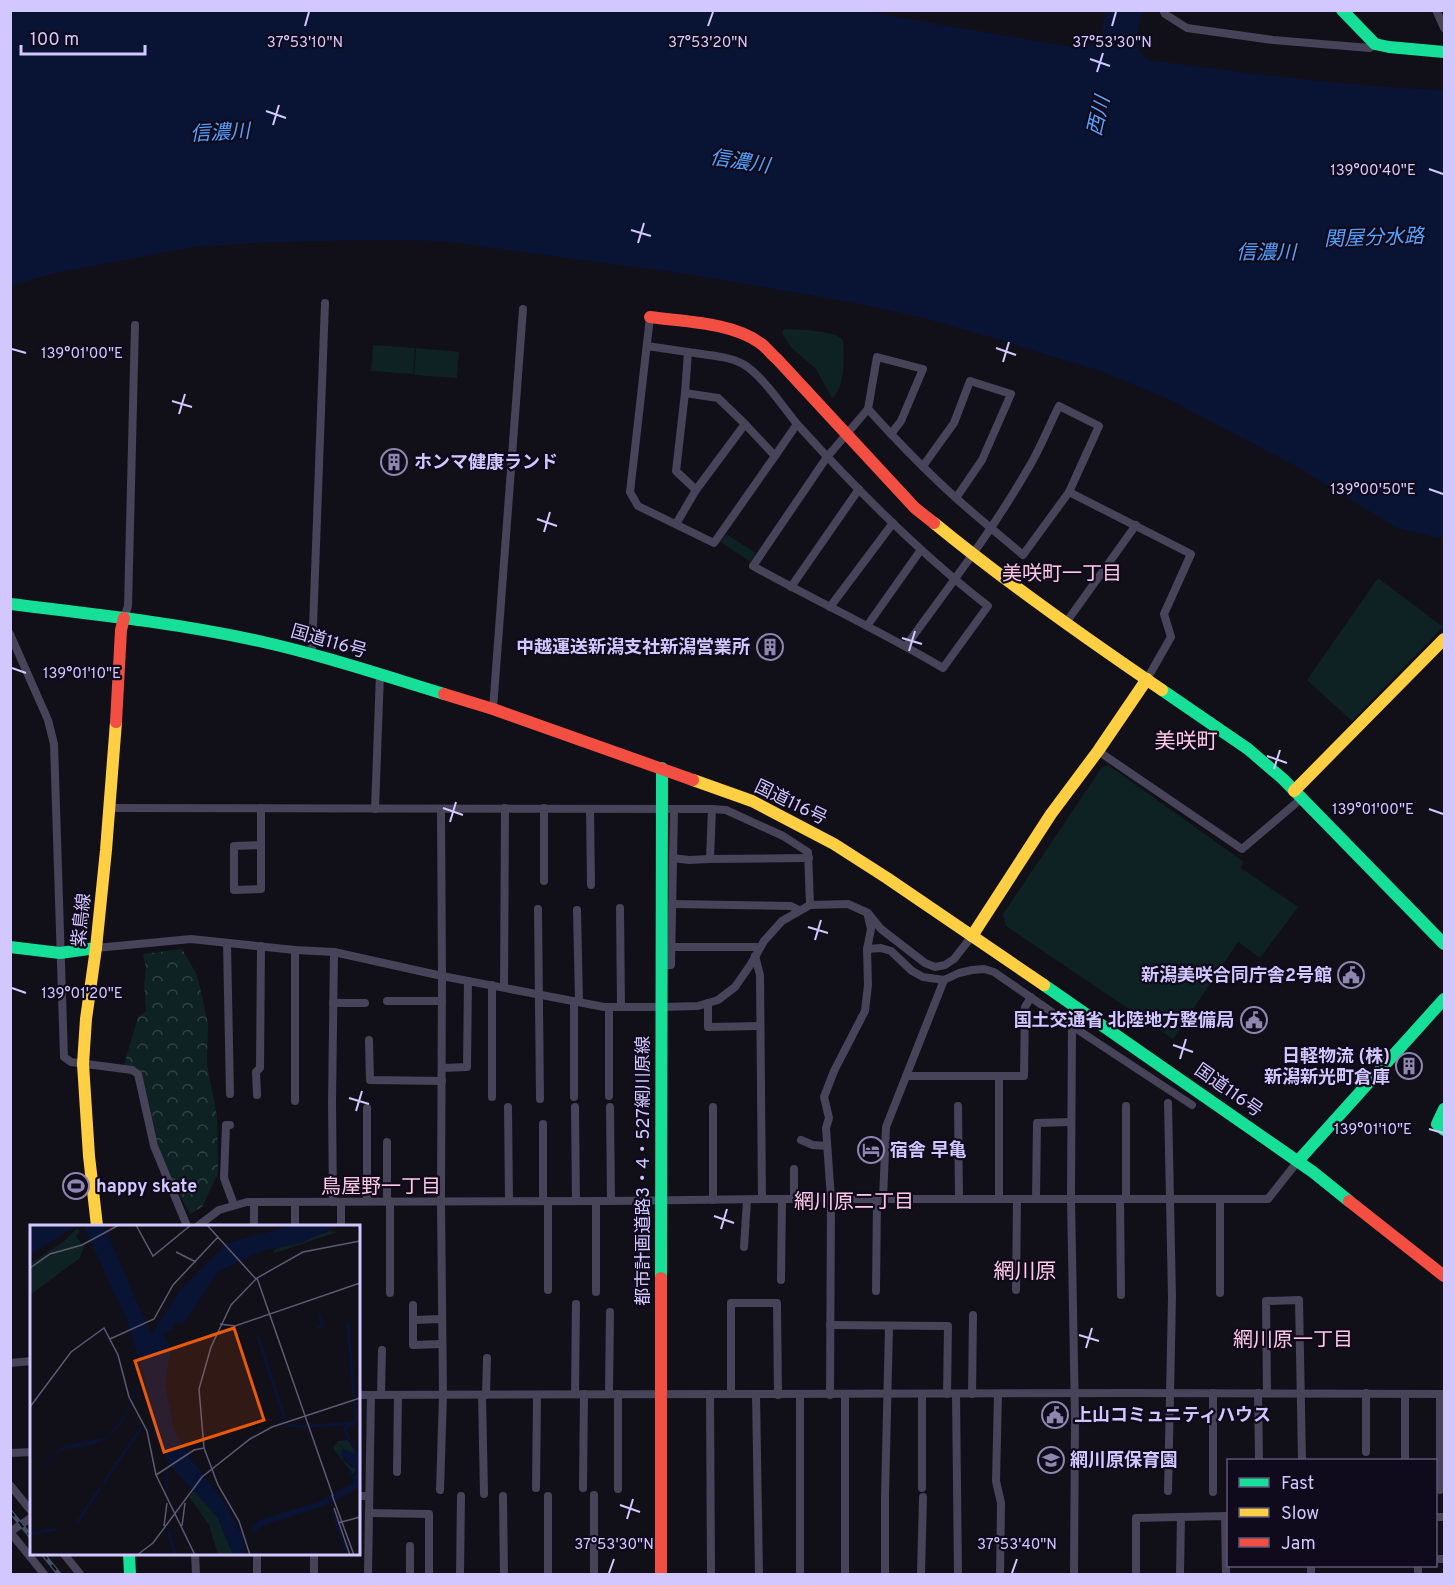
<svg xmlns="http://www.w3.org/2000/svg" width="1455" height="1585" font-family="Overpass,'Noto Sans JP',sans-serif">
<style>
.green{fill:#0e2224}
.forest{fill:url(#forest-crowns)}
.water{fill:#091435}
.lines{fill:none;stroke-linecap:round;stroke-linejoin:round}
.street{stroke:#474359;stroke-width:8}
.fast{stroke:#16e098;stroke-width:12}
.slow{stroke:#ffcf43;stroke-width:12}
.jam{stroke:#f24e42;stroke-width:12}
.rail-casing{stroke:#3f5063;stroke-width:4.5}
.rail{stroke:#100b1c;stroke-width:2;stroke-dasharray:7;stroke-linecap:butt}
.ticks{fill:none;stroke:#d2c7ff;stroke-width:2}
.labels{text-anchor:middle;stroke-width:4.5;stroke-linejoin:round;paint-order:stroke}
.poi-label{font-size:18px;font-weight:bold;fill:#d2c7ff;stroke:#100b1c;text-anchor:start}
.street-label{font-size:18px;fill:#d2c7ff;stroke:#100b1c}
.water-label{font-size:20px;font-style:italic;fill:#55a1fe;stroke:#100b1c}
.neighbourhood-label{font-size:20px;fill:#ffc9e6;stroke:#100b1c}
.quarter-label{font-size:21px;fill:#ffc9e6;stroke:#100b1c}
.inset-river{fill:none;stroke:#091435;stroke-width:3}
.inset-road{fill:none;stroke:#5e5974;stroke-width:1.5}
.view{fill:#e8590c;fill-opacity:0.15;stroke:#e8590c;stroke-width:3}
.inset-edge{fill:none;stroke:#d2c7ff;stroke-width:3}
.ticks-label{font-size:15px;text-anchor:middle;fill:#d2c7ff;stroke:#100b1c;stroke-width:4.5;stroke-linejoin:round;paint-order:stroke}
</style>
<defs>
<pattern id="forest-crowns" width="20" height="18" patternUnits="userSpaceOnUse" patternTransform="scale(1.5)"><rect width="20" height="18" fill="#0e2224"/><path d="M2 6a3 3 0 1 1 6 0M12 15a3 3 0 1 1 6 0" fill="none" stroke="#304145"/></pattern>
</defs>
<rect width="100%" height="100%" fill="#110f18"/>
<g class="green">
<path d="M 788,329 C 800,330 835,330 843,340 C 844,342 844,369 843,373 C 841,382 840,392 832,398 L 816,369 L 792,348 L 782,333 L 783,330 Z"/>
<polygon points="373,345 415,348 413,374 371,371"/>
<polygon points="416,348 459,352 457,378 414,375"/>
<polygon points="726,534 756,553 750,562 721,542"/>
<polygon points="1378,578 1443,627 1352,721 1307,680"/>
<polygon points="1108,765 1244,862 1241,868 1298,907 1260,958 1238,942 1173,1039 1006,926 1003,914 1102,767"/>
</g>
<polygon class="forest" points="182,949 197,975 208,1023 207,1064 217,1116 218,1174 202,1207 190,1214 167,1171 153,1130 142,1073 135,1067 124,1065 138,1017 146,1011 144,984 146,968 143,954"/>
<path class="water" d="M 863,11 L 1077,48 C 1104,44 1100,34 1105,11 L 1142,11 C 1139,29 1131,46 1147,60 C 1246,73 1345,86 1444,90 L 1444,537 L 1435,537 L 1397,528 L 1299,468 L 1166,398 L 1100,371 L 973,332 L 923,318 L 861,304 L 693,275 L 442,241 L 375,240 L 271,242 L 194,247 L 55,273 L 11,286 L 11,11 Z"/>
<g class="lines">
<g class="street">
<polyline points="1163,10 1165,14 1187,28 1273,40 1370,48 1375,44"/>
<polyline points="1436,10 1444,28"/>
<polyline points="650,317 630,492 638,506 714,543 775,456"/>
<polyline points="647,346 688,352 685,393 676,471 696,490 676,524"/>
<path d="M 688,352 C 706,355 728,356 743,364 C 762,375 783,407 797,424 L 775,456 L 745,424"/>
<polyline points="685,393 718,398 745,424 696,490"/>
<path d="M 868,409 C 896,440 925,470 956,498 C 978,518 1001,536 1023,555 L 1069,492 L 1099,426 L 1059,406 C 1048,428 1039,452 1026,472 C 991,533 947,589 906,646"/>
<path d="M 797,424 C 856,489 918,552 988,606 L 943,668 C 881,631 816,601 753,566 L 827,457 L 868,409 L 877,357 L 923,369 L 901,421 L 891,434"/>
<polyline points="923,466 954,423 970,381 1011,394 982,460 956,498"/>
<polyline points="1069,492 1191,554 1164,614 1171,637 1147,679"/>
<polyline points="791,587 859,489"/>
<polyline points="830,607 893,523"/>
<polyline points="124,618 128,606 135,325"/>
<polyline points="1065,624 1136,525"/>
<polyline points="867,626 920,551"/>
<polyline points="10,634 48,720 54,744 64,1057 71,1062 132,1070 138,1074 154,1146 187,1226"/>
<polyline points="312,654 325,303"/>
<polyline points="493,709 523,309"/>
<polyline points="1098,751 1242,849 1302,798"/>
<polyline points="110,808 712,809 726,810 783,836 808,852 810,905"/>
<polyline points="375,809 380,674"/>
<polyline points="590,809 591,885"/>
<polyline points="261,845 234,846 234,890 261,889 261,808"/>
<polyline points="673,858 689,860 710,859 809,858"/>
<polyline points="710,859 712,809"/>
<polyline points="544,881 544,808"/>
<polyline points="672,904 791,906 799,910"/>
<polyline points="620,908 621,1007"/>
<polyline points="538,909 540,1099"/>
<polyline points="577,910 579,1002"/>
<polyline points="227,943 230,1094"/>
<polyline points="672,947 760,947"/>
<polyline points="96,948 191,939 295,950 334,952 442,976 604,1007 662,1007 698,1006 718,1000 735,987 751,964 764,941 782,921 810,905 848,904 868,913 881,929 925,963 935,967 945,965 954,959 972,936"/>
<polyline points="867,949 881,948 891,951 912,971 923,977 944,980 959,973 972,970 984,969 994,972 1072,1026 1071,1198 1075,1418 1074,1574"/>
<polyline points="295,950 295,1101"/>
<polyline points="755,956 760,975 762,1199"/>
<polyline points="662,966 671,965 674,809"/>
<polyline points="504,987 505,808"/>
<polyline points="387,1001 442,1001"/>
<polyline points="574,1001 574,1097"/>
<polyline points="333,1003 365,1003"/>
<polyline points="708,1003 708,1027 760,1026"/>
<polyline points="609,1007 609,1096"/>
<polyline points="1072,1026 1192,1105"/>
<polyline points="369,1040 370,1080 442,1081"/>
<polyline points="442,1068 467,1067 468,981"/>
<polyline points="906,1076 1024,1076 1025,1007 1031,997"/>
<polyline points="257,1095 256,1072 260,1068 261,946"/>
<polyline points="492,1097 492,985"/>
<polyline points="958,1106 959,1199"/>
<polyline points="508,1107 509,1201"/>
<polyline points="575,1107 576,1201"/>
<polyline points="610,1107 611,1201"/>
<polyline points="367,1108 367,1201"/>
<polyline points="230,1125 226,1125 224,1178 234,1205"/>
<polyline points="801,1140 813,1145 827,1146"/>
<polyline points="794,1199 794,1169"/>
<polyline points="883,1199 886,1127 944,980"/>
<polyline points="999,1199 999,1076"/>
<polyline points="1036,1199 1037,1123 1071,1122"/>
<polyline points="1120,1199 1121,1295"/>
<polyline points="1126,1199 1126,1106"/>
<polyline points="1220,1199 1220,1293"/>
<polyline points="713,1200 713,1107"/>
<polyline points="387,1201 387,1142"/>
<polyline points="543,1201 543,1124"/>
<polyline points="548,1201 548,1290"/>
<polyline points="295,1202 295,1226"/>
<polyline points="333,1202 332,1103 334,952"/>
<polyline points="198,1226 219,1210 247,1202 611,1201 762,1199 1268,1199 1298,1161"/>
<polyline points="254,1226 254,1202"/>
<polyline points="341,1226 341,1202"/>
<polyline points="744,1247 747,1200"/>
<polyline points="781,1280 782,1199"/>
<polyline points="1016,1290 1017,1199"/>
<polyline points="876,1291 877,1199"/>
<polyline points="596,1292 596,1201"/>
<polyline points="390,1293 390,1201"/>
<polyline points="413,1305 413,1320"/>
<polyline points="442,1319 413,1320 413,1345 442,1344"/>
<polyline points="830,1325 948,1326 947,1394"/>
<polyline points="10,1363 32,1361"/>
<polyline points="1258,1393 1259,1460"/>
<polyline points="1267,1393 1266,1301 1299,1300 1302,1460"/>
<polyline points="575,1394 576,1304"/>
<polyline points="609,1394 610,1312"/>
<polyline points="710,1394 711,1574"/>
<polyline points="731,1394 731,1303 777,1303 778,1395"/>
<polyline points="756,1394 759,1574"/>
<polyline points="922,1394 922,1488"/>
<polyline points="956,1394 958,1574"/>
<polyline points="972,1394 973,1315"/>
<polyline points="998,1394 996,1481 1001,1503 1000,1574"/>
<polyline points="1405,1394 1405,1460"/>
<polyline points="1440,1394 1440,1490"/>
<polyline points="358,1395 1130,1393 1444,1394"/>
<polyline points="381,1395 382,1350"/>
<polyline points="482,1395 484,1494"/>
<polyline points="486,1395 487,1358"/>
<polyline points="830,1395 831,1199 826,1128 829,1118 824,1097 834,1071 865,1011 868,985 867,949 871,929 868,916"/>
<polyline points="845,1395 845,1574"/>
<polyline points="1366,1452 1366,1393"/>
<polyline points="10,1453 32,1452"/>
<polyline points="397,1472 398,1395"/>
<polyline points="10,1485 32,1512"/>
<polyline points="536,1488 537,1395"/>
<polyline points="583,1488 584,1394"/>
<polyline points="618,1489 618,1394"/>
<polyline points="440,1490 443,1395 441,1201 442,976 441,809"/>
<polyline points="1168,1491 1172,1297 1168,1103"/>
<polyline points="1213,1492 1213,1393"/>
<polyline points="594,1495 594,1574"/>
<polyline points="358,1496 369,1496"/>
<polyline points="503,1496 504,1574"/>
<polyline points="548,1496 548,1574"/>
<polyline points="369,1513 429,1514 429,1574"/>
<polyline points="1436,1517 1444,1517"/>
<polyline points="10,1532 44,1574"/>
<polyline points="10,1532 32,1517"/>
<polyline points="410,1546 410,1574"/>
<polyline points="64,1554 80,1574"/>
<polyline points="195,1554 196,1574"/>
<polyline points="257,1554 257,1574"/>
<polyline points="1436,1559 1444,1559"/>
<polyline points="1418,1566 1418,1574"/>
<polyline points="314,1574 314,1554"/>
<polyline points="368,1574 371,1395"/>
<polyline points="460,1574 461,1496"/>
<polyline points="800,1574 800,1395"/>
<polyline points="885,1574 885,1497 889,1326"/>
<polyline points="921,1574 923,1497"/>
<polyline points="1136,1574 1136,1518 1225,1516 1226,1574"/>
<polyline points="1180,1574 1181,1517"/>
<polyline points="1311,1574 1311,1566"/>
</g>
<g class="fast">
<polyline points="1342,10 1375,44 1389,47 1444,52"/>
<path d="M 10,604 C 93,614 177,623 259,641 C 322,655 382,675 444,694"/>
<polyline points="1162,690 1248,749 1283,779 1444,944"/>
<polyline points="10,947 60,953 96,948"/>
<polyline points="1044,985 1313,1172 1349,1201"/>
<polyline points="1444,1109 1437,1124 1444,1130"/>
<polyline points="1298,1161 1444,999"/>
<polyline points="661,1278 662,768"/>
<polyline points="129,1554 130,1574"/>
</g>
<g class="slow">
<path d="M 934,523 C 1007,583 1084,637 1162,690"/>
<polyline points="693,780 752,801 834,844 887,878 1044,985"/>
<polyline points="1294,791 1444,639"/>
<polyline points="972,936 1051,814 1098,751 1147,679"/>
<polyline points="97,1226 89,1156 83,1064 86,1019 96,948 106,850 116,722"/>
</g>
<g class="jam">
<path d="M 650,317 C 684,322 731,322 760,343 C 766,347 771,354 777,359 L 915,508 L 934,523"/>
<polyline points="444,694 493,709 693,780"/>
<polyline points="116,722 121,630 124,618"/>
<polyline points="1349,1201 1444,1276"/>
<polyline points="661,1574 661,1278"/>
</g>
<defs>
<g id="rail">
<polyline points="10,1511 32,1538"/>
<polyline points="43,1554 59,1574"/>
</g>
</defs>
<use href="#rail" class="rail-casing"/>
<use href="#rail" class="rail"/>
</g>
<path class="ticks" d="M 305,26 L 309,12M 708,26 L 713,12M 1112,26 L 1116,12M 1090,59 L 1110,66M 1097,72 L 1103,53M 266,111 L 286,118M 273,125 L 279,105M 1429,169 L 1443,174M 631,230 L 651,236M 638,243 L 644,223M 996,348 L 1016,355M 12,349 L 26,353M 1003,362 L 1009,342M 172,401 L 192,407M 179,414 L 185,394M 1429,489 L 1443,494M 537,519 L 557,526M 544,532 L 550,512M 902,638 L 922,644M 909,651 L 915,631M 12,668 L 26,673M 1267,756 L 1287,763M 1274,769 L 1280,750M 443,808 L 463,815M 1429,809 L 1443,814M 450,822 L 456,802M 808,927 L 828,933M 815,940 L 821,920M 12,988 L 26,993M 1173,1045 L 1193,1052M 1180,1059 L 1186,1039M 349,1098 L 369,1104M 356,1111 L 362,1091M 1429,1129 L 1443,1133M 714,1216 L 734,1223M 721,1229 L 727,1209M 1079,1335 L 1099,1341M 1086,1348 L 1092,1328M 620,1505 L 640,1512M 627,1519 L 633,1499M 609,1573 L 614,1559M 1012,1573 L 1017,1559"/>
<defs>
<symbol id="building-ring" viewBox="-11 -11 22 22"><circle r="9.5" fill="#100b1c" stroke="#8e87ae" stroke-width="1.5"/><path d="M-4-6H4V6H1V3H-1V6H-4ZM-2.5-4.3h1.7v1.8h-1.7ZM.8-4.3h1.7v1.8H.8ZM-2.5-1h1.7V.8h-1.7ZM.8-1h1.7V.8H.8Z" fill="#8e87ae"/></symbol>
<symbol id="civic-ring" viewBox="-11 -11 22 22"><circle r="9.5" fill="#100b1c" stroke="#8e87ae" stroke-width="1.5"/><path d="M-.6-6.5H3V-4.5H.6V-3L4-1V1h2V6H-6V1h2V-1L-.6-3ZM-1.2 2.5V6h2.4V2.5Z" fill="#8e87ae"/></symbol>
<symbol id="hotel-ring" viewBox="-11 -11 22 22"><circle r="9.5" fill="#100b1c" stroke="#8e87ae" stroke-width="1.5"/><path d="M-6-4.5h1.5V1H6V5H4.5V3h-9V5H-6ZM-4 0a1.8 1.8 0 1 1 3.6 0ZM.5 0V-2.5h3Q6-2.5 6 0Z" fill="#8e87ae"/></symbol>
<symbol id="stadium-ring" viewBox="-11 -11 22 22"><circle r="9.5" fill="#100b1c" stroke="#8e87ae" stroke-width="1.5"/><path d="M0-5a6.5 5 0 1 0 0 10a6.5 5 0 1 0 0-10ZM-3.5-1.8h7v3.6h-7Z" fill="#8e87ae"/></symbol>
<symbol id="school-ring" viewBox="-11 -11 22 22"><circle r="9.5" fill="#100b1c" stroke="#8e87ae" stroke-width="1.5"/><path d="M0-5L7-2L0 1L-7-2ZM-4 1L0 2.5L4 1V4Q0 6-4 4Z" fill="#8e87ae"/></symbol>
</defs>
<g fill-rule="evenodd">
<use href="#building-ring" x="379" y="447" width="30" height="30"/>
<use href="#building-ring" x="755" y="632" width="30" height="30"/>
<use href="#civic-ring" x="1336" y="960" width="30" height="30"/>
<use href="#civic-ring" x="1239" y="1005" width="30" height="30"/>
<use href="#building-ring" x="1394" y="1051" width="30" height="30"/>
<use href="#hotel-ring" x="856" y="1135" width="30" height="30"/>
<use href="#stadium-ring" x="61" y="1171" width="30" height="30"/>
<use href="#civic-ring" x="1040" y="1400" width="30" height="30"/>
<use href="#school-ring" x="1036" y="1445" width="30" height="30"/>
</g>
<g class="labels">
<g class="poi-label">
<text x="414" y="468">ホンマ健康ランド</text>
<text x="750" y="653" text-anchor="end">中越運送新潟支社新潟営業所</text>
<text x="1332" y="981" text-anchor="end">新潟美咲合同庁舎2号館</text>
<text x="1234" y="1026" text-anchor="end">国土交通省 北陸地方整備局</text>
<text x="1390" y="1062" text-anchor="end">日軽物流 (株)<tspan x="1390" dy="21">新潟新光町倉庫</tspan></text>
<text x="890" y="1156">宿舎 早亀</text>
<text x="96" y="1192">happy skate</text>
<text x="1074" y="1421">上山コミュニティハウス</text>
<text x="1070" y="1466">網川原保育園</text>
</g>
<g class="street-label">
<text transform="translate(329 641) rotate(16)" y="6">国道116号</text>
<text transform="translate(791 802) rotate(26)" y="6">国道116号</text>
<text transform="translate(81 920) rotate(-84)" y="6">紫鳥線</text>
<text transform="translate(1229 1090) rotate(35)" y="6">国道116号</text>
<text transform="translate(643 1171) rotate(-90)" y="6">都市計画道路3・4・527網川原線</text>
</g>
<g class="water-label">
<text transform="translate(1098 116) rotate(-77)" y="7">西川</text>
<text transform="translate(220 132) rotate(-3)" y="7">信濃川</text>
<text transform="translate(740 161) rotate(9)" y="7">信濃川</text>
<text transform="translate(1374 237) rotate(-2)" y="7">関屋分水路</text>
<text x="1266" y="259">信濃川</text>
</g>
<g class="neighbourhood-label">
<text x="1062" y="580">美咲町一丁目</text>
<text x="381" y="1193">鳥屋野一丁目</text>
<text x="854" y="1208">網川原二丁目</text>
<text x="1293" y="1346">網川原一丁目</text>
</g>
<g class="quarter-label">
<text x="1186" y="748">美咲町</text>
<text x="1025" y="1278">網川原</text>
</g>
</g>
<g transform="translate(30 1225)">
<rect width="330" height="330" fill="#110f18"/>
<path d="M 300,6 L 307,7 L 243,29 L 245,24 ZM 318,215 L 326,229 L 314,229 L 313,235 L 326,245 L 323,249 L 303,223 L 308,216 ZM 165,264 L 188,293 L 203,330 L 188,330 L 179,300 L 159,272 Z" fill="#0e2224"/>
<path d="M 47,3 L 50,7 L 46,11 L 54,22 L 50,33 L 0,70 L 0,39 L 33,17 Z" fill="#0e2224"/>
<path d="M 0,0 L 47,0 L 0,30 ZM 53,0 L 74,0 L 121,110 L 150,65 L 197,18 L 264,0 L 309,0 L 271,18 L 234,25 L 188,47 L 153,99 L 144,97 L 143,104 L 133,109 L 141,124 L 135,159 L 144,205 L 161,234 L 196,279 L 212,310 L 215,330 L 203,330 L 188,293 L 140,240 L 124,208 L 114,157 L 109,159 L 97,190 L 80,212 L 61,220 L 31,225 L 0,254 L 31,222 L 78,212 L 96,188 L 108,158 L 115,154 L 97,96 ZM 319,216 L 330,229 L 330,262 L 299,279 L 231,301 L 224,309 L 222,303 L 229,295 L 288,277 L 324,257 L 315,241 L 324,251 L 327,246 L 311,231 L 312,224 L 326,229 Z" fill="#091435"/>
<path class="inset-river" d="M 318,97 L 324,173M 287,103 L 293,101 L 289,90M 228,111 L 255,195M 324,178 L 326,198M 257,200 L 276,202M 280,201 L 325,198M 319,216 L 315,203 L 325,198M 73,259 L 112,201M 137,265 L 137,246M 60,278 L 70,263M 304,291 L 317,327M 47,298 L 59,279M 138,304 L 145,330M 0,309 L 26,304"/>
<path class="inset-road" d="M 106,0 L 123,31 L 161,0M 177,0 L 226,54M 146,27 L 166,37M 0,43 L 20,29 L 52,20 L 89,0M 190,99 L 205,101 L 330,58M 80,114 L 124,94 L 143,60 L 188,12M 0,182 L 41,127 L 74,103 L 88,130 L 99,172 L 117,206 L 126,250M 174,223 L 188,260 L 209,296 L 220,330M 174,223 L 169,164 L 181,122 L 201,80 L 227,53M 126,250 L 165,330M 126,250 L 164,225 L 174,223M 302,270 L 324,330M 303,271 L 227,53 L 273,27 L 330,16M 304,283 L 320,330M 308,298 L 330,292M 134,301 L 137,278M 152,301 L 155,278M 107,330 L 123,318 L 172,252 L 220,214 L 242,202 L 330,173"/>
<path class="view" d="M 204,103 L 234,195 L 134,227 L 105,136 Z"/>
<rect width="330" height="330" class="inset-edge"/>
</g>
<g class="ticks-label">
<text x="305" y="47">37°53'10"N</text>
<text x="708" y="47">37°53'20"N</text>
<text x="1112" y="47">37°53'30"N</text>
<text x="1373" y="175">139°00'40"E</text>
<text x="82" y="358">139°01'00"E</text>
<text x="1373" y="494">139°00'50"E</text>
<text x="82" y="678">139°01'10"E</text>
<text x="1373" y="814">139°01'00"E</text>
<text x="82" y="998">139°01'20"E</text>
<text x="1373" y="1134">139°01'10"E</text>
<text x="614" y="1549">37°53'30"N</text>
<text x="1017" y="1549">37°53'40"N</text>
</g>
<rect width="1455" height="1585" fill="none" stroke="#d2c7ff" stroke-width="24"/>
<rect x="1227" y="1459" width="210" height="108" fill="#100b1c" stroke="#5e5677" stroke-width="1.5"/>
<rect x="1239" y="1478" width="30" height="9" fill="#16e098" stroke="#5e5677" stroke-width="1.5"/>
<text x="1281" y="1489" font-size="18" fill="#d2c7ff">Fast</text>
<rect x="1239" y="1508" width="30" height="9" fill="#ffcf43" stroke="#5e5677" stroke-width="1.5"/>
<text x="1281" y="1519" font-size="18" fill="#d2c7ff">Slow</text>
<rect x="1239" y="1538" width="30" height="9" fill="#f24e42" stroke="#5e5677" stroke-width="1.5"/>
<text x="1281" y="1549" font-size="18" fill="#d2c7ff">Jam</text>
<path d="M21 45v9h124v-9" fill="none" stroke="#d2c7ff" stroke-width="3"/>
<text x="30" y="45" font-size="18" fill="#d2c7ff" stroke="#100b1c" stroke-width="4.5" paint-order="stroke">100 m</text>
</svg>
